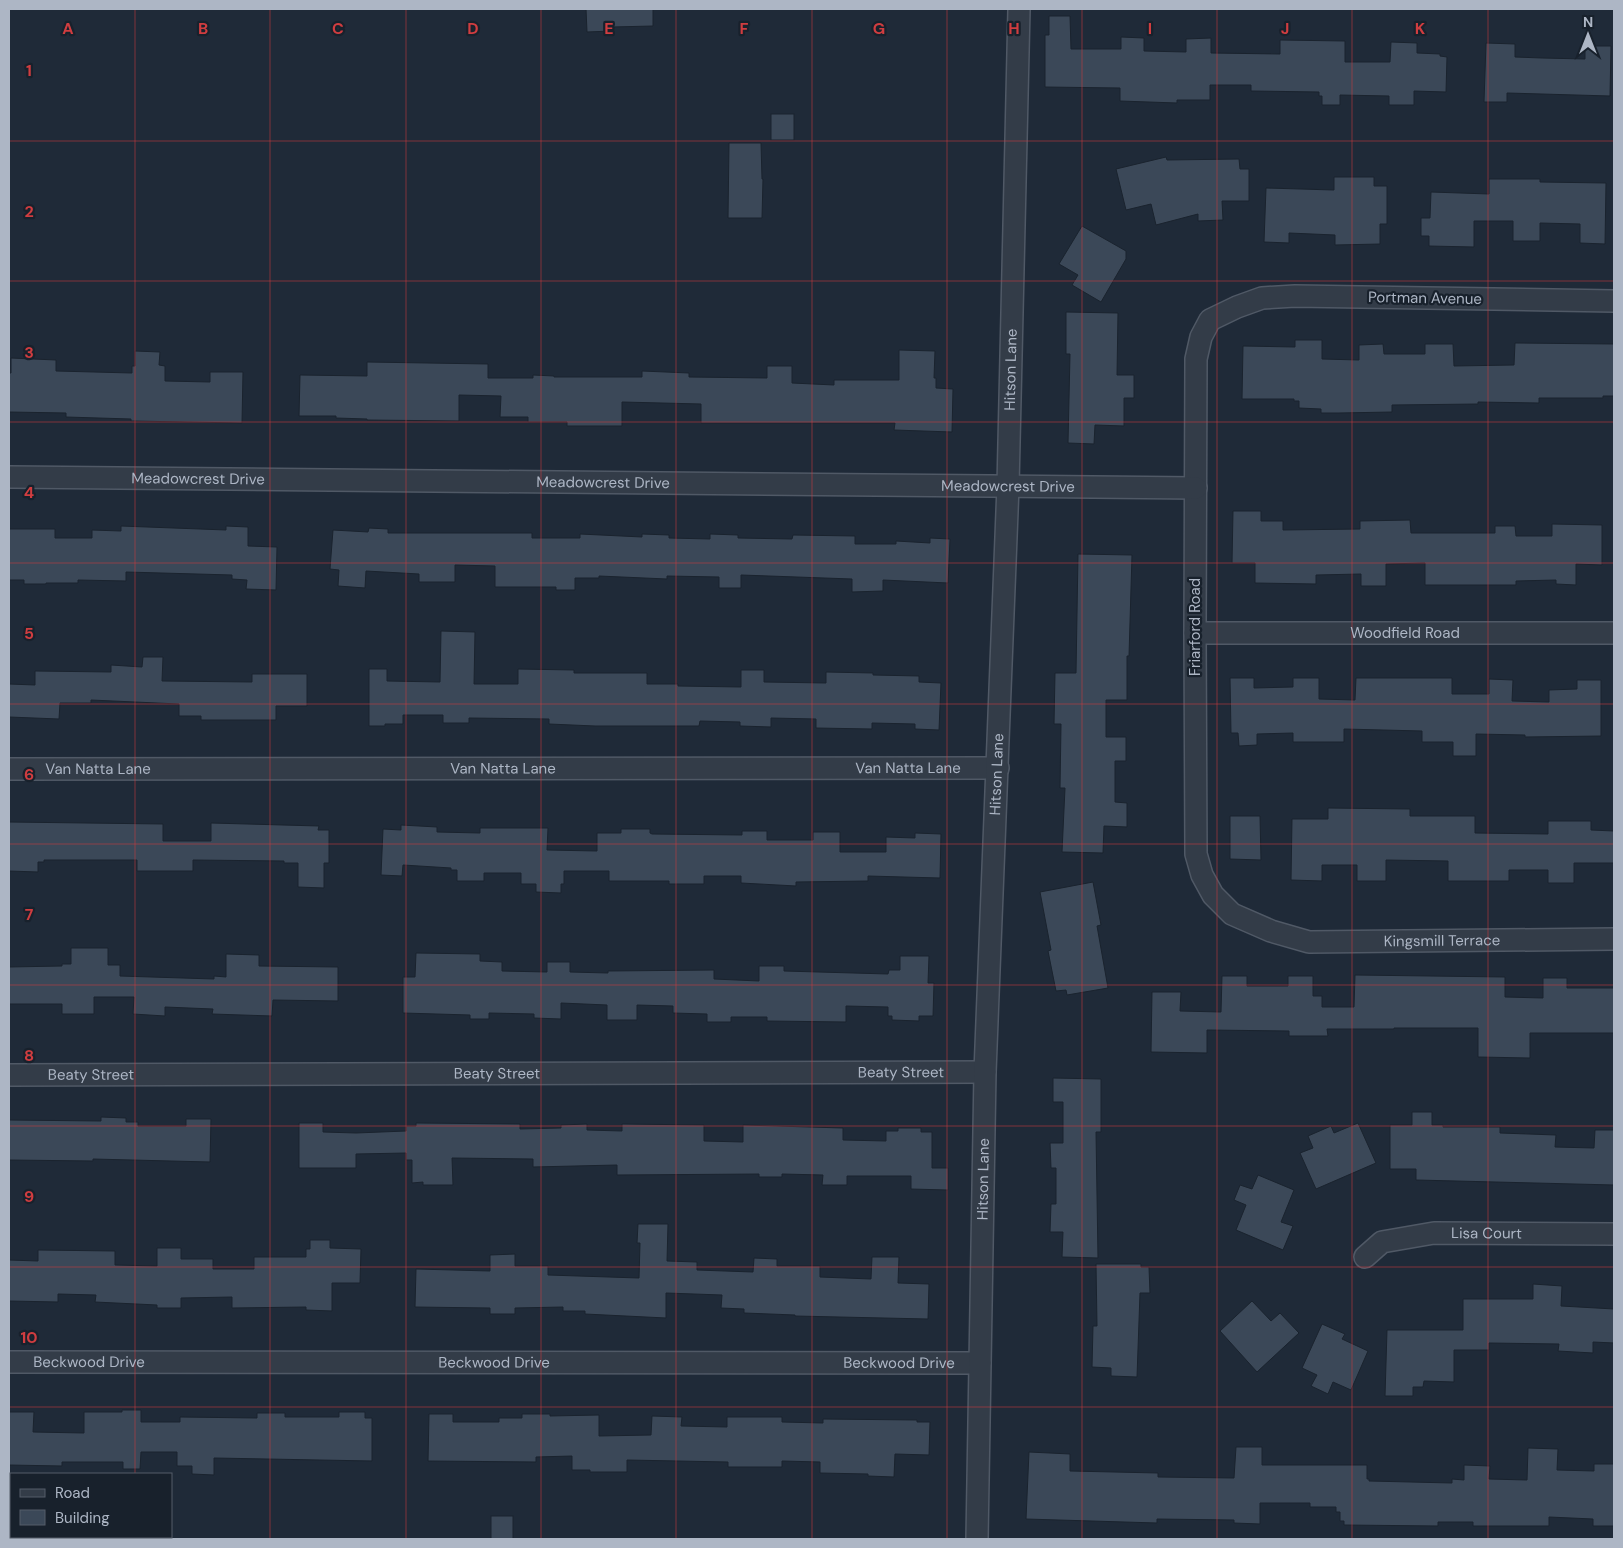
<svg xmlns="http://www.w3.org/2000/svg" width="1623" height="1548" font-family="'DM Sans',sans-serif">
<style>
.building{fill:#3b4858;stroke:#1a232e}
.lines{fill:none;stroke-linecap:round;stroke-linejoin:round}
.minor-casing{stroke:#505966;stroke-width:24}
.minor{stroke:#333c48;stroke-width:21}
.grid{fill:none;stroke:#d03d40;stroke-width:1;stroke-opacity:0.55}
.labels{text-anchor:middle;stroke-width:4.5;stroke-linejoin:round;paint-order:stroke}
.street-label{font-size:15px;fill:#adb6c5;stroke:#18212c}
.grid-label{font-size:16px;text-anchor:middle;font-weight:bold;fill:#d03d40;stroke:#18212c;stroke-width:4.5;stroke-linejoin:round;paint-order:stroke}
</style>
<rect width="100%" height="100%" fill="#1f2a38"/>
<g class="building">
<polygon points="586,9 653,9 653,26 612,27 612,31 587,32"/>
<polygon points="1049,16 1070,16 1071,49 1121,49 1121,37 1144,38 1144,51 1186,52 1186,39 1211,38 1211,53 1280,54 1280,40 1345,41 1345,62 1390,62 1391,42 1417,43 1417,53 1440,54 1440,56 1447,57 1446,92 1414,91 1414,105 1389,105 1389,96 1340,95 1340,105 1322,105 1322,96 1319,96 1319,92 1251,91 1251,85 1210,85 1210,100 1177,100 1177,103 1120,101 1120,88 1045,87 1045,35 1049,35"/>
<polygon points="1486,43 1515,44 1515,57 1542,58 1585,59 1585,46 1611,46 1610,96 1507,93 1507,102 1484,102"/>
<rect x="771" y="114" width="23" height="26"/>
<polygon points="729,143 761,143 762,179 763,179 762,218 728,218"/>
<polygon points="1166,157 1167,160 1239,159 1240,169 1249,169 1249,201 1222,201 1223,220 1198,221 1198,214 1156,225 1151,204 1126,210 1116,169"/>
<polygon points="1334,177 1374,177 1374,186 1387,186 1387,224 1380,224 1380,244 1335,245 1335,235 1289,233 1289,243 1264,242 1266,188 1334,190"/>
<polygon points="1489,179 1540,179 1540,182 1606,183 1605,244 1580,243 1580,224 1540,223 1540,241 1513,241 1513,221 1474,221 1474,247 1429,246 1429,236 1421,236 1421,218 1430,218 1431,192 1489,194"/>
<polygon points="1082,226 1126,251 1126,259 1101,302 1072,285 1078,275 1059,264"/>
<polygon points="1066,312 1118,313 1117,375 1134,375 1134,398 1124,398 1124,426 1095,425 1094,444 1068,443 1070,354 1066,354"/>
<polygon points="1295,340 1322,340 1322,359 1359,360 1359,345 1383,344 1384,354 1425,354 1425,344 1453,344 1454,366 1514,365 1515,343 1614,344 1614,396 1603,396 1603,398 1539,398 1539,403 1478,402 1478,404 1392,405 1392,412 1339,413 1321,413 1321,409 1299,408 1299,401 1294,401 1294,399 1242,399 1243,346 1295,347"/>
<polygon points="899,350 935,351 934,378 936,378 936,388 953,389 952,432 894,430 895,423 701,423 701,404 622,402 622,426 567,426 567,422 528,422 528,417 500,417 501,396 459,395 459,421 367,420 367,419 336,418 336,416 299,416 300,375 367,376 367,362 488,364 488,378 533,378 533,375 554,376 554,377 642,377 642,371 689,373 689,377 767,378 767,366 792,366 792,383 834,385 834,380 899,380"/>
<polygon points="135,351 160,352 159,365 165,366 165,381 210,382 210,372 243,372 242,423 131,421 131,419 66,417 66,413 9,412 9,373 11,373 11,358 56,360 56,371 132,373 132,366 135,366"/>
<polygon points="1233,511 1261,511 1261,521 1283,521 1283,530 1360,529 1360,521 1410,520 1411,533 1495,533 1495,526 1515,526 1516,536 1552,536 1552,524 1602,525 1602,565 1576,564 1576,585 1556,584 1556,580 1516,581 1516,585 1425,585 1425,563 1386,564 1386,586 1361,586 1361,574 1316,575 1316,584 1255,583 1255,563 1232,563"/>
<polygon points="121,526 226,530 226,526 248,527 248,546 277,547 276,590 246,589 247,580 232,579 232,575 126,572 126,581 78,580 78,583 46,583 46,584 24,584 24,580 9,580 9,529 55,529 55,538 92,538 92,530 121,531"/>
<polygon points="369,528 388,529 388,533 532,533 532,538 580,538 580,534 642,537 642,534 669,535 669,538 710,539 710,534 738,535 738,538 792,539 793,535 855,536 855,544 896,544 896,541 930,543 930,538 950,539 948,583 883,580 883,591 852,592 852,579 741,575 741,588 719,588 719,577 667,576 667,579 599,576 599,578 575,578 575,590 556,590 556,587 495,587 495,566 455,565 455,582 419,582 419,574 366,571 365,588 338,586 339,570 330,569 333,530 368,532"/>
<polygon points="1078,554 1132,555 1129,656 1127,656 1127,700 1106,700 1106,737 1126,737 1126,761 1115,761 1115,802 1127,803 1127,827 1104,826 1103,853 1062,852 1065,788 1060,788 1061,724 1054,724 1055,673 1076,673"/>
<polygon points="441,631 475,632 474,684 518,684 518,669 574,670 574,673 647,673 647,684 678,684 678,686 741,687 741,670 764,670 764,682 826,683 826,672 873,673 873,675 919,676 919,682 941,683 939,730 915,729 915,724 872,723 872,729 816,728 816,719 771,718 771,727 740,726 740,722 700,721 699,726 595,726 549,724 549,719 469,718 469,723 443,723 443,715 403,715 403,724 385,724 385,726 369,726 369,669 387,669 387,681 440,682"/>
<polygon points="143,657 163,657 162,681 252,682 252,674 307,674 307,706 276,706 276,720 201,720 201,716 179,716 179,704 91,700 91,703 60,703 59,719 9,717 9,684 35,685 35,671 111,672 111,665 142,667"/>
<polygon points="1230,678 1254,678 1254,688 1293,687 1293,678 1319,678 1319,699 1355,700 1356,678 1452,678 1452,694 1489,694 1489,679 1513,680 1512,701 1549,702 1549,690 1577,689 1577,680 1601,680 1601,736 1525,737 1525,735 1476,734 1476,756 1453,756 1453,742 1422,742 1422,731 1344,729 1344,742 1293,742 1293,733 1257,734 1257,745 1239,746 1238,733 1231,733"/>
<polygon points="1328,808 1410,809 1410,816 1475,816 1475,833 1548,834 1548,821 1591,821 1591,830 1614,831 1614,863 1574,863 1574,883 1548,883 1548,870 1509,870 1509,881 1448,881 1448,861 1386,860 1386,881 1357,881 1357,865 1322,865 1322,881 1291,880 1292,819 1328,819"/>
<polygon points="1230,816 1260,816 1261,860 1230,859"/>
<polygon points="9,822 163,824 163,841 211,841 211,823 319,826 318,830 329,830 329,863 324,863 324,888 298,887 298,863 284,863 284,861 193,860 193,871 137,871 137,860 44,860 44,862 38,862 38,872 9,871"/>
<polygon points="401,825 437,827 437,832 480,833 480,828 548,828 547,850 597,851 597,833 621,833 621,829 650,829 650,833 652,834 742,835 742,831 767,831 767,840 813,840 813,832 840,832 840,852 886,852 886,837 915,838 915,833 941,834 940,878 868,876 868,881 796,882 796,886 741,883 741,876 704,876 704,884 669,884 669,881 609,881 609,871 564,871 564,884 561,884 561,893 536,892 536,884 521,884 521,873 484,873 484,881 457,881 457,870 451,870 451,868 403,865 402,876 381,875 383,829 401,830"/>
<polygon points="1093,882 1101,925 1097,926 1108,988 1067,995 1066,990 1056,991 1048,951 1051,950 1040,892"/>
<polygon points="71,948 108,948 108,965 120,965 120,976 214,979 214,976 226,977 226,954 259,955 259,966 338,967 338,1001 273,1000 272,1016 212,1014 213,1009 165,1007 165,1016 133,1014 134,997 94,997 94,1014 62,1014 62,1004 9,1004 9,967 62,966 62,964 71,964"/>
<polygon points="416,953 480,954 480,961 502,962 502,971 547,972 547,962 570,962 570,972 608,973 608,971 714,970 714,979 759,981 759,966 784,966 784,971 888,974 889,970 900,970 900,956 929,956 928,983 934,983 933,1016 919,1016 919,1021 892,1020 892,1016 888,1016 888,1007 846,1006 846,1022 767,1021 767,1017 731,1017 731,1022 707,1022 707,1014 673,1013 673,1006 637,1005 637,1020 607,1020 607,1005 561,1003 561,1019 534,1018 534,1014 489,1013 489,1019 470,1019 470,1015 403,1013 403,977 415,977"/>
<polygon points="1355,975 1505,977 1505,997 1543,998 1543,978 1567,978 1567,988 1614,988 1614,1033 1530,1033 1530,1058 1478,1057 1478,1028 1394,1028 1394,1029 1327,1029 1328,1036 1289,1036 1289,1031 1207,1030 1207,1053 1151,1052 1152,992 1181,992 1180,1011 1221,1012 1222,976 1247,976 1247,986 1288,986 1288,976 1313,976 1313,996 1322,996 1322,1007 1354,1007"/>
<polygon points="1053,1078 1101,1079 1101,1132 1096,1132 1098,1258 1062,1257 1063,1232 1050,1232 1051,1204 1056,1204 1056,1168 1051,1168 1050,1143 1063,1143 1063,1102 1053,1102"/>
<polygon points="1412,1112 1432,1112 1432,1125 1443,1125 1443,1127 1500,1127 1500,1133 1556,1135 1555,1147 1594,1148 1595,1130 1614,1130 1614,1185 1416,1180 1416,1169 1390,1169 1390,1125 1412,1125"/>
<polygon points="101,1117 126,1118 126,1122 138,1122 138,1126 186,1126 186,1119 211,1119 210,1162 93,1159 93,1161 9,1160 9,1120 101,1121"/>
<polygon points="299,1123 323,1123 323,1132 356,1133 406,1131 406,1126 416,1126 416,1123 520,1124 520,1129 561,1128 561,1125 587,1124 587,1130 622,1131 622,1124 704,1125 704,1141 743,1142 743,1125 843,1128 843,1140 886,1141 886,1131 898,1131 898,1128 921,1128 921,1132 932,1132 932,1168 948,1168 948,1190 911,1189 911,1176 847,1176 847,1185 822,1185 823,1175 782,1174 782,1177 759,1177 759,1174 617,1175 617,1165 533,1167 533,1159 452,1158 453,1185 423,1185 423,1182 412,1183 412,1160 406,1160 406,1153 356,1154 356,1168 299,1168"/>
<polygon points="1358,1123 1376,1163 1316,1189 1300,1153 1313,1148 1308,1136 1331,1126 1334,1133"/>
<polygon points="1258,1175 1294,1190 1281,1222 1293,1226 1283,1250 1236,1230 1246,1205 1234,1200 1240,1185 1252,1189"/>
<polygon points="638,1224 668,1224 667,1261 697,1262 697,1270 753,1272 754,1258 777,1259 777,1266 820,1266 820,1277 871,1279 872,1257 899,1257 898,1283 929,1284 928,1319 795,1316 795,1315 744,1313 744,1309 721,1308 722,1295 666,1293 666,1318 585,1314 585,1311 563,1311 563,1307 515,1308 515,1314 490,1314 490,1308 415,1307 416,1269 490,1271 490,1255 515,1254 515,1266 548,1266 548,1275 639,1278 640,1243 637,1243"/>
<polygon points="310,1240 330,1240 330,1248 361,1249 360,1283 332,1283 332,1311 306,1310 306,1307 232,1308 232,1297 181,1298 181,1308 157,1308 157,1305 95,1302 96,1295 58,1294 58,1302 9,1301 9,1260 38,1261 38,1250 115,1251 115,1265 157,1266 157,1248 181,1248 181,1259 213,1259 213,1269 254,1269 254,1257 306,1257 306,1249 310,1249"/>
<polygon points="1096,1264 1141,1264 1141,1267 1149,1267 1150,1293 1140,1293 1137,1377 1111,1376 1111,1368 1092,1367 1093,1326 1097,1326"/>
<polygon points="1533,1284 1562,1286 1561,1306 1614,1309 1614,1343 1593,1342 1593,1353 1558,1351 1559,1344 1489,1343 1489,1350 1454,1350 1454,1382 1424,1381 1423,1387 1413,1387 1413,1396 1385,1396 1387,1330 1463,1330 1463,1299 1533,1299"/>
<polygon points="1252,1301 1271,1321 1280,1313 1299,1333 1257,1372 1220,1331"/>
<polygon points="1322,1324 1345,1334 1342,1339 1368,1351 1351,1390 1333,1382 1328,1394 1311,1386 1317,1375 1302,1368"/>
<polygon points="122,1410 141,1410 141,1422 180,1422 180,1417 257,1418 257,1413 285,1413 285,1417 339,1417 339,1412 365,1412 365,1418 372,1418 372,1461 214,1458 214,1475 192,1474 192,1466 177,1466 177,1452 141,1452 140,1469 123,1469 123,1462 62,1462 62,1466 9,1465 9,1412 34,1412 33,1432 84,1433 84,1412 122,1412"/>
<polygon points="429,1414 453,1414 453,1422 499,1422 499,1418 522,1418 522,1414 550,1414 550,1416 599,1415 599,1436 651,1435 652,1416 682,1417 681,1426 727,1427 727,1417 782,1417 782,1422 823,1423 823,1419 917,1420 917,1422 930,1422 929,1455 895,1454 894,1477 868,1476 868,1474 820,1473 820,1462 782,1461 782,1467 728,1467 728,1462 627,1460 627,1472 590,1472 590,1470 572,1470 572,1456 536,1457 536,1462 428,1461"/>
<polygon points="1236,1447 1262,1447 1262,1465 1367,1465 1367,1479 1369,1479 1369,1481 1452,1483 1452,1479 1464,1480 1464,1465 1490,1466 1489,1479 1527,1480 1528,1448 1558,1449 1557,1470 1594,1471 1594,1464 1614,1464 1614,1526 1593,1526 1593,1519 1549,1517 1549,1526 1473,1526 1473,1522 1438,1522 1438,1526 1344,1525 1344,1521 1340,1521 1340,1512 1336,1512 1336,1507 1310,1507 1310,1503 1260,1503 1260,1524 1234,1523 1234,1520 1157,1519 1157,1523 1026,1519 1029,1452 1070,1454 1070,1471 1158,1473 1158,1477 1234,1478"/>
<rect x="491" y="1516" width="22" height="23"/>
</g>
<g class="lines">
<defs>
<g id="minor">
<path id="s1" d="M 1614,301 L 1295,296 L 1262,298 L 1237,307 L 1210,320 L 1201,337 L 1196,359 L 1195,633 L 1196,854 L 1202,875 L 1213,895 L 1232,914 L 1271,931 L 1309,942 L 1614,939"/>
<path id="s2" d="M 9,477 L 1196,488"/>
<path id="s3" d="M 1195,633 L 1614,633"/>
<path id="s4" d="M 9,769 L 998,768"/>
<path id="s5" d="M 9,1075 L 985,1072"/>
<path id="s6" d="M 1365,1257 L 1382,1242 L 1434,1233 L 1614,1234"/>
<path id="s7" d="M 9,1362 L 980,1363"/>
<path id="s8" d="M 977,1539 L 985,1072 L 1008,486 L 1019,9"/>
</g>
</defs>
<use href="#minor" class="minor-casing"/>
<use href="#minor" class="minor"/>
</g>
<path class="grid" d="M 135,9 L 135,1474M 270,9 L 270,1539M 406,9 L 406,1539M 541,9 L 541,1539M 676,9 L 676,1539M 812,9 L 812,1539M 947,9 L 947,1539M 1082,9 L 1082,1539M 1217,9 L 1217,1539M 1352,9 L 1352,1539M 1488,9 L 1488,1539M 9,141 L 1614,141M 9,281 L 1614,281M 9,422 L 1614,422M 9,563 L 1614,563M 9,704 L 1614,704M 9,844 L 1614,844M 9,985 L 1614,985M 9,1126 L 1614,1126M 9,1267 L 1614,1267M 9,1407 L 1614,1407M 135,1537 L 135,1539"/>
<g class="labels">
<g class="street-label">
<text transform="translate(1425 298) rotate(1)" y="5">Portman Avenue</text>
<text dy="5" stroke="none"><textPath href="#s8" startOffset="1170">Hitson Lane</textPath></text>
<text dy="5" stroke="none"><textPath href="#s2" startOffset="189">Meadowcrest Drive</textPath></text>
<text dy="5" stroke="none"><textPath href="#s2" startOffset="594">Meadowcrest Drive</textPath></text>
<text dy="5" stroke="none"><textPath href="#s2" startOffset="999">Meadowcrest Drive</textPath></text>
<text transform="translate(1195 627) rotate(-90)" y="5">Friarford Road</text>
<text dy="5" stroke="none"><textPath href="#s3" startOffset="210">Woodfield Road</textPath></text>
<text dy="5" stroke="none"><textPath href="#s4" startOffset="899">Van Natta Lane</textPath></text>
<text dy="5" stroke="none"><textPath href="#s4" startOffset="89">Van Natta Lane</textPath></text>
<text dy="5" stroke="none"><textPath href="#s4" startOffset="494">Van Natta Lane</textPath></text>
<text dy="5" stroke="none"><textPath href="#s8" startOffset="765">Hitson Lane</textPath></text>
<text dy="5" stroke="none"><textPath href="#s1" startOffset="1232">Kingsmill Terrace</textPath></text>
<text dy="5" stroke="none"><textPath href="#s5" startOffset="892">Beaty Street</textPath></text>
<text dy="5" stroke="none"><textPath href="#s5" startOffset="488">Beaty Street</textPath></text>
<text dy="5" stroke="none"><textPath href="#s5" startOffset="82">Beaty Street</textPath></text>
<text dy="5" stroke="none"><textPath href="#s8" startOffset="360">Hitson Lane</textPath></text>
<text dy="5" stroke="none"><textPath href="#s6" startOffset="128">Lisa Court</textPath></text>
<text dy="5" stroke="none"><textPath href="#s7" startOffset="80">Beckwood Drive</textPath></text>
<text dy="5" stroke="none"><textPath href="#s7" startOffset="485">Beckwood Drive</textPath></text>
<text dy="5" stroke="none"><textPath href="#s7" startOffset="890">Beckwood Drive</textPath></text>
</g>
</g>
<g class="grid-label">
<text x="68" y="34">A</text>
<text x="203" y="34">B</text>
<text x="338" y="34">C</text>
<text x="473" y="34">D</text>
<text x="609" y="34">E</text>
<text x="744" y="34">F</text>
<text x="879" y="34">G</text>
<text x="1014" y="34">H</text>
<text x="1150" y="34">I</text>
<text x="1285" y="34">J</text>
<text x="1420" y="34">K</text>
<text x="29" y="76">1</text>
<text x="29" y="217">2</text>
<text x="29" y="358">3</text>
<text x="29" y="498">4</text>
<text x="29" y="639">5</text>
<text x="29" y="780">6</text>
<text x="29" y="920">7</text>
<text x="29" y="1061">8</text>
<text x="29" y="1202">9</text>
<text x="29" y="1343">10</text>
</g>
<rect width="1623" height="1548" fill="none" stroke="#adb6c5" stroke-width="20"/>
<rect x="10" y="1473" width="162" height="65" fill="#18212c" stroke="#545d69"/>
<rect x="20" y="1489" width="25" height="8" fill="#333c48" stroke="#545d69"/>
<text x="55" y="1498" font-size="15" fill="#adb6c5">Road</text>
<rect x="20" y="1510" width="25" height="15" fill="#3b4858" stroke="#545d69"/>
<text x="55" y="1523" font-size="15" fill="#adb6c5">Building</text>
<g transform="translate(1588 35)" stroke="#18212c" stroke-width="4" paint-order="stroke">
<path d="M0-4L9 19L0 12L-9 19Z" fill="#adb6c5"/>
<text y="-8" font-size="14" font-weight="bold" text-anchor="middle" fill="#adb6c5">N</text>
</g>
</svg>
